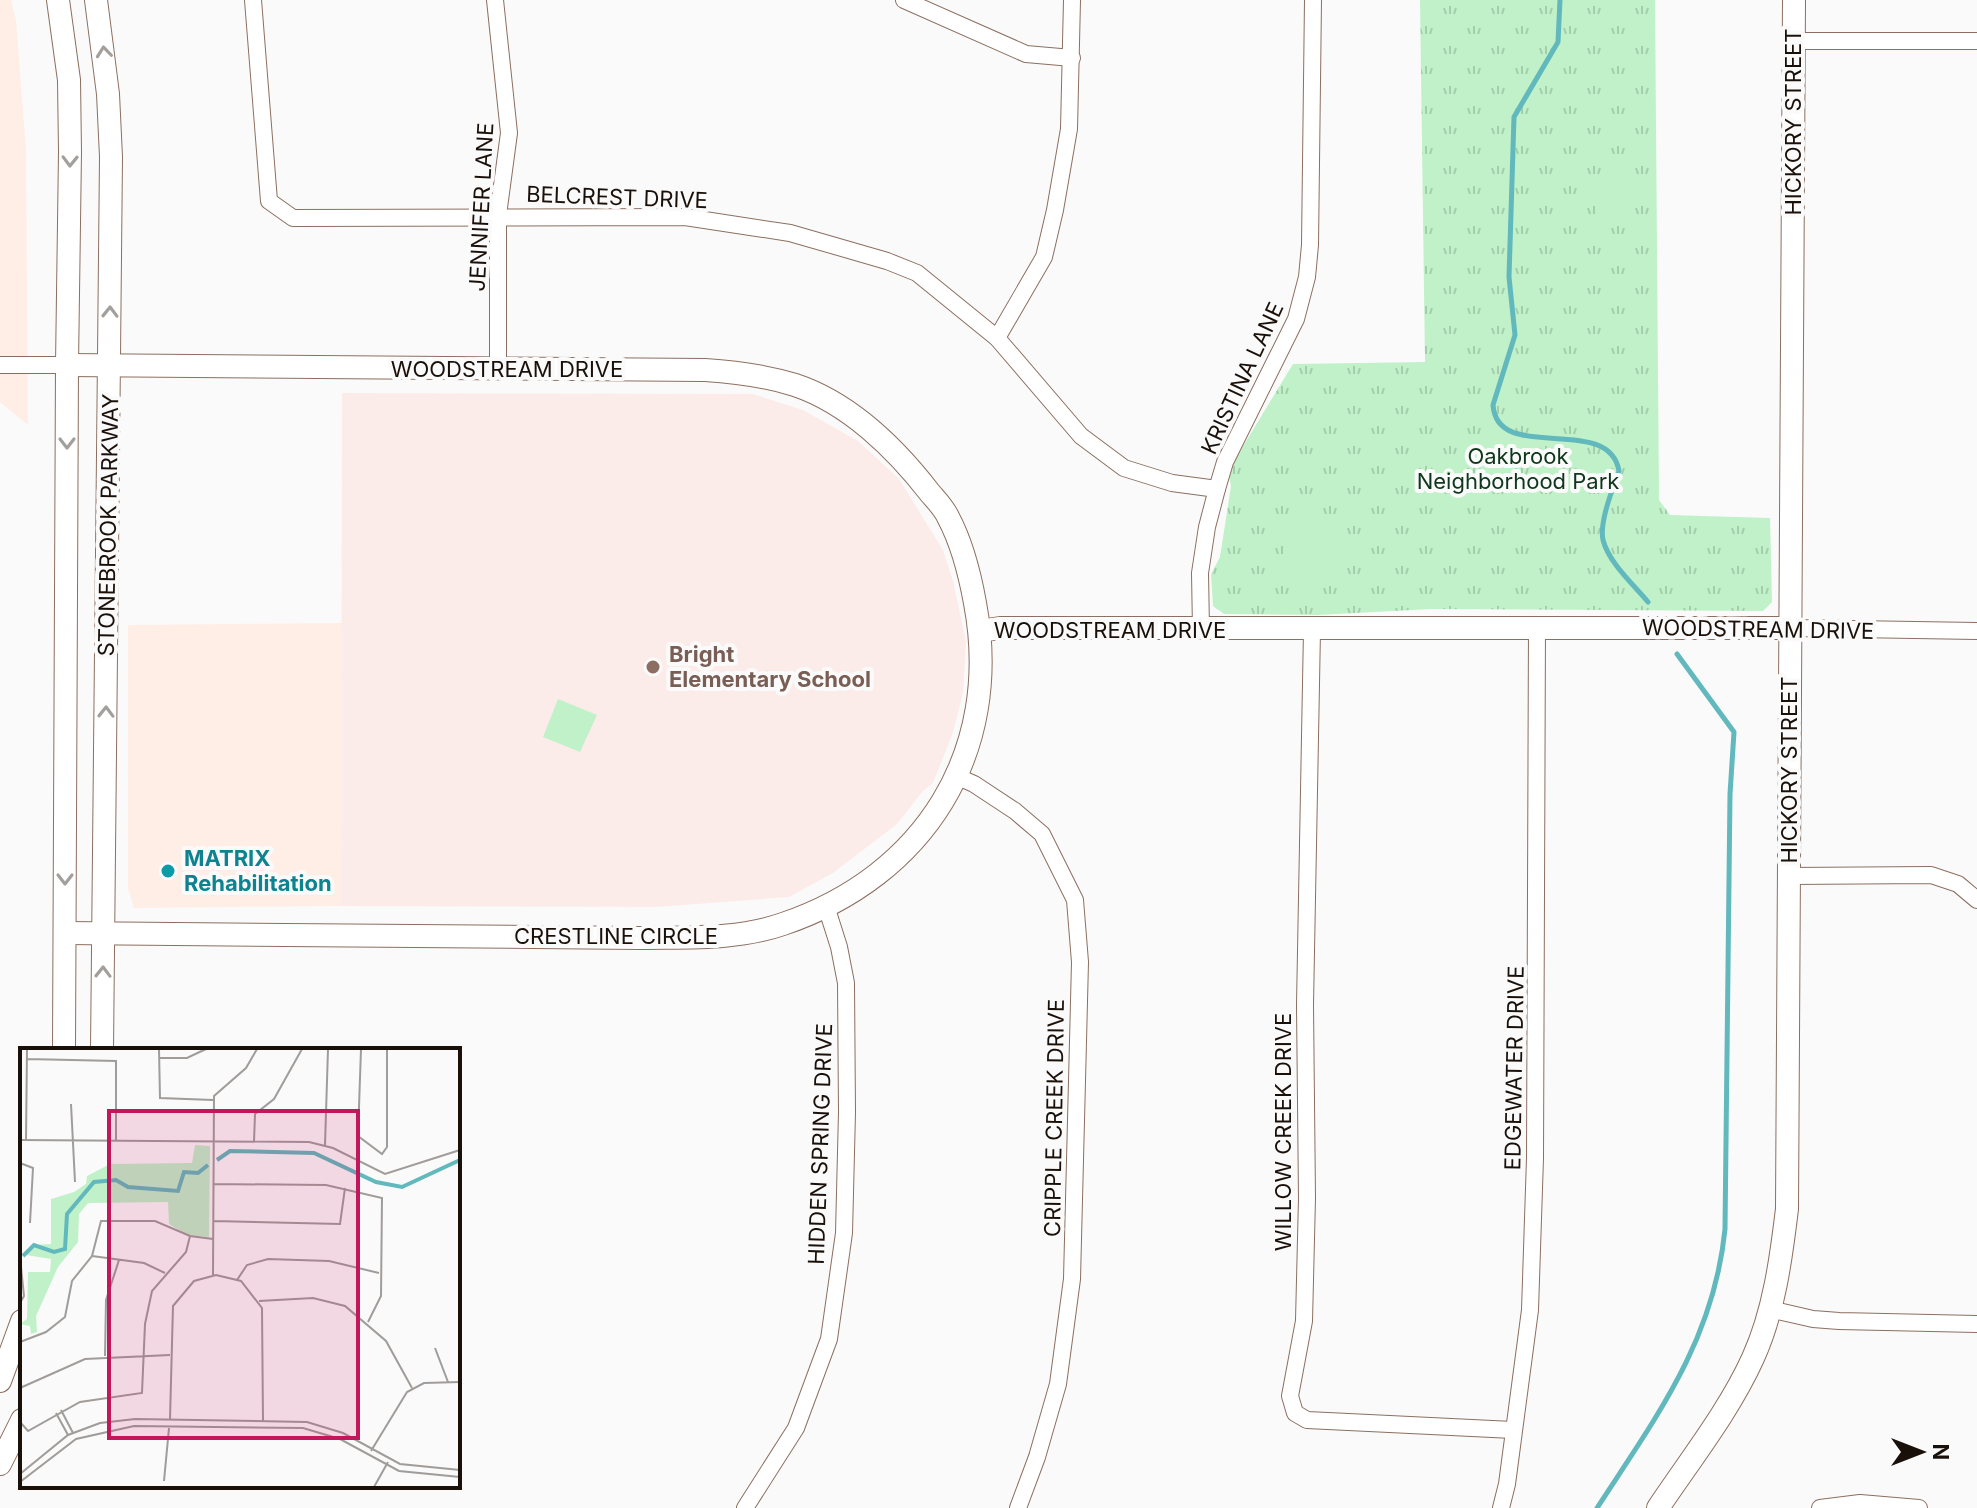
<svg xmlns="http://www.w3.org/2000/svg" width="1977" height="1508" font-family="Inter,sans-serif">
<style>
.built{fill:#ffeee6}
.education{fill:#fcece9}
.grass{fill:url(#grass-tufts)}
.pitch{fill:#c0f1c9}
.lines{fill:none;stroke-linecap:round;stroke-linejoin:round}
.stream{stroke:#61b8bd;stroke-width:5}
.street-casing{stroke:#8c6f60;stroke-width:18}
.secondary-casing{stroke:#8c6f60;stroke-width:24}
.street{stroke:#fff;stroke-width:16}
.secondary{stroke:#fff;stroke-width:22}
.oneway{stroke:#a39f9d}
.education-dot{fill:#8d6e63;stroke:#fafafa;stroke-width:3}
.culture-dot{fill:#0f9aa8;stroke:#fafafa;stroke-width:3}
.labels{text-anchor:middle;stroke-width:8;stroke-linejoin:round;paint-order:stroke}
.street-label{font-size:22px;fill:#1a100a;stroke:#fafafa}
.park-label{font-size:22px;fill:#0d361a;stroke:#fafafa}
.education-label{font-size:22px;font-weight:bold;fill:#785e54;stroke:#fafafa;text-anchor:start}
.culture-label{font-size:22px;font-weight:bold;fill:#0d838f;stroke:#fafafa;text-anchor:start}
.inset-river{fill:none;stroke:#61b8bd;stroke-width:4}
.inset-road{fill:none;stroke:#a09c9a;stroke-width:2}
.view{fill:#c2185b;fill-opacity:0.15;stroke:#c2185b;stroke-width:4}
.inset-edge{fill:none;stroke:#1a100a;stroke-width:4}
</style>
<defs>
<pattern id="grass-tufts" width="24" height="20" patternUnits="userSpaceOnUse" patternTransform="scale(2)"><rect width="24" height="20" fill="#c0f1c9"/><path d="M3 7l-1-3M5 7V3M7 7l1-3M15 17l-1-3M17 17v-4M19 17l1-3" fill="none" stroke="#a4ceab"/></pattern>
</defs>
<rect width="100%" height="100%" fill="#fafafa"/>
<g class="built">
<polygon points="0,0 11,0 16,20 26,151 28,425 0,402"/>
<polygon points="342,623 341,906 134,908 128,889 128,625"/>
</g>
<polygon class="education" points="342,393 753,394 803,410 858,441 899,479 943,550 953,581 966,641 963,693 953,733 933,783 923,791 897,824 833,873 789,897 656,907 341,906"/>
<polygon class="grass" points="1420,0 1655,0 1659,500 1670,515 1770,518 1772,602 1763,611 1431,609 1318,615 1224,614 1213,606 1211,574 1220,557 1231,486 1228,471 1293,364 1425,362"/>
<g class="pitch">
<polygon points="1598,177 1630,177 1630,217 1597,217"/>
<path d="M 1313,514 L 1346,525 L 1349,564 L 1330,584 L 1299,585 C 1286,576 1279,552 1288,537 C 1293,528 1306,521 1313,514 Z"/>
<polygon points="558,699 597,715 580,752 543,737"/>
</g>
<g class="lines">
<g class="stream">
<path d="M 1560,0 L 1558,42 L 1514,117 L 1509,277 L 1515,335 L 1493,405 C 1497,465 1609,412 1619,471 C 1613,488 1599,522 1603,540 C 1609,563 1633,584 1648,602"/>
<path d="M 1597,1508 C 1656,1417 1714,1341 1725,1229 L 1730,794 L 1734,732 L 1677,654"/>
</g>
<defs>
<g id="street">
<polyline points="253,0 269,201 293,218 685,217 790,233 887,261 917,273 997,338 1081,436 1124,468 1172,483 1217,489"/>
<polyline points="495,0 509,133 498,215 498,369"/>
<polyline points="904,0 1026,54 1072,58"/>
<polyline points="1794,41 1977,41"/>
<polyline points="997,338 1044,257 1055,210 1069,129 1072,0"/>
<polyline points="0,365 67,365"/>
<polyline points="1790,628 1977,631"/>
<polyline points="1201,629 1200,573 1207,527 1217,489 1225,462 1296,319 1307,277 1310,245 1313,0"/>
<polyline points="1312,630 1305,1005 1307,1198 1304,1321 1290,1396 1295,1413 1307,1420 1513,1430"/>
<polyline points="956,776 974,784 1015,811 1042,834 1075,900 1080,962 1072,1279 1058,1384 1037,1457 1018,1508"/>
<polyline points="1789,876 1931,875 1958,884 1977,900"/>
<polyline points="1769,1309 1813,1319 1839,1321 1977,1324"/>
<polyline points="745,1508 796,1428 829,1339 844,1233 847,1112 846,983 839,947 826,906"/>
<polyline points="1501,1508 1507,1484 1530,1310 1535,1158 1537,627"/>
<polyline points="1820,1508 1860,1503 1919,1508"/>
</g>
<g id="secondary">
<polyline points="58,0 69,80 70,152 67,365 64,1050"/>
<polyline points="96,0 108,94 111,157 102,1050"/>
<polyline points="980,631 1000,628 1790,628"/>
<path d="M 65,933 L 640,938 C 688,937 737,940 783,924 C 925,876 1003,751 975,603 C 970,575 962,543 948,517 C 944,508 936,500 930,493 C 896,449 849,403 795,385 C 766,376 736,372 705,370 L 67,365"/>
<polyline points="0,1381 22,1321"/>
<polyline points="0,1464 22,1420"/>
<path d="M 1658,1508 C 1690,1460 1729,1411 1753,1358 C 1774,1312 1781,1259 1787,1209 L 1794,0"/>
</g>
</defs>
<use href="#street" class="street-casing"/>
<use href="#secondary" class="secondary-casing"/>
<use href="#street" class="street"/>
<use href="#secondary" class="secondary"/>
</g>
<defs><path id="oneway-chevron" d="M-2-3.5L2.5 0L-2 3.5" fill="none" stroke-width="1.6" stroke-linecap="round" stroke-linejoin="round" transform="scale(2)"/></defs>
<g class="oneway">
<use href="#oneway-chevron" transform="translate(104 52) rotate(-96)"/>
<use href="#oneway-chevron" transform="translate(70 161) rotate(91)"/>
<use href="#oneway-chevron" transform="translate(110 312) rotate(-89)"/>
<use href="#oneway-chevron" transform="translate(67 443) rotate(90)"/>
<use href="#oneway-chevron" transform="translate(106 712) rotate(-89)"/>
<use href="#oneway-chevron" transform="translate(65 879) rotate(90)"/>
<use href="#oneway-chevron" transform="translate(103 972) rotate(-89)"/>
</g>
<circle class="education-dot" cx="653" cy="667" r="8"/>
<circle class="culture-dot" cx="168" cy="871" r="8"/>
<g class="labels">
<g class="street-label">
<text transform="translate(1793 122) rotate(-90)" y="8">HICKORY STREET</text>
<text transform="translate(617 197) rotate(2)" y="8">BELCREST DRIVE</text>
<text transform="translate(481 207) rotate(-87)" y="8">JENNIFER LANE</text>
<text x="507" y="377">WOODSTREAM DRIVE</text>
<text transform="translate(1242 378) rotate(-65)" y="8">KRISTINA LANE</text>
<text transform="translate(108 525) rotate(-89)" y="8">STONEBROOK PARKWAY</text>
<text transform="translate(1758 629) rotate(1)" y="8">WOODSTREAM DRIVE</text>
<text x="1110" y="638">WOODSTREAM DRIVE</text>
<text transform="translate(1789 770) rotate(-90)" y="8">HICKORY STREET</text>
<text x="616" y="944">CRESTLINE CIRCLE</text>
<text transform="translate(1514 1068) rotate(-89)" y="8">EDGEWATER DRIVE</text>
<text transform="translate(1054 1118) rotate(-89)" y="8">CRIPPLE CREEK DRIVE</text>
<text transform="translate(1283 1132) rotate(-90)" y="8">WILLOW CREEK DRIVE</text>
<text transform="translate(820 1144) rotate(-88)" y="8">HIDDEN SPRING DRIVE</text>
</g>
<g class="park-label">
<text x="1518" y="464">Oakbrook<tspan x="1518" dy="25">Neighborhood Park</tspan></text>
</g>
<g class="education-label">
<text x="669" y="662">Bright<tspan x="669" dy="25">Elementary School</tspan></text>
</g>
<g class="culture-label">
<text x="184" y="866">MATRIX<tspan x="184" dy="25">Rehabilitation</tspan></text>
</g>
</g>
<g transform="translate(20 1048)">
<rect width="440" height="440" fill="#fafafa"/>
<path d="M 175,97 L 190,98 L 189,189 L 167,187 L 149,176 L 148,154 L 68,155 L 59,166 L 58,194 L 38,219 L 16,268 L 17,284 L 11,286 L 10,278 L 0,276 L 7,271 L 8,224 L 30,224 L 31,211 L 6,207 L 13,197 L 31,196 L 31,151 L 54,144 L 66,136 L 67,128 L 90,116 L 172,115 Z" fill="#c0f1c9"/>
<path class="inset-river" d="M 197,112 L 210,103 L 294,105 L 356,134 L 382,139 L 440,112M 3,208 L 14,197 L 34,204 L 45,201 L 47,166 L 74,134 L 96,132 L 108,139 L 158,143 L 164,124 L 178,125 L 188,117"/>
<path class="inset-road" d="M 139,1 L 140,50 L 193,52M 341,1 L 338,88 L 362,106 L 367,99 L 367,1M 139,10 L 167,10 L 186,1M 7,11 L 96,13 L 96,93M 51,56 L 55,134M 0,92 L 289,94 L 313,100 L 365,126 L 440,102M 6,92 L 7,1M 234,94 L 235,66 L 254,51 L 282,1M 305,97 L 308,1M 0,115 L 13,120 L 10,175M 193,136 L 306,137 L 362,150 L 361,248 L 348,274M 194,173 L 320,176 L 325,140M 72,208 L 124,215 L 145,225M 0,209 L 4,248 L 0,255M 193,228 L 194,48 L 226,20 L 237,1M 217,232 L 227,217 L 248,211 L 309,213 L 359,225M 239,253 L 293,250 L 325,258 L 366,293 L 392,340M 0,294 L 26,284 L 45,269 L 52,233 L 72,208 L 81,173 L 135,173 L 170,188 L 193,191M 415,300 L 428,334M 85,308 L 86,252 L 99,212M 0,340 L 65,311 L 150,307M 41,362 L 53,385M 36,365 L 48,387M 150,371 L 153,258 L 174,233 L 196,227 L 221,233 L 242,260 L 243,373M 0,374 L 8,383 L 60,354 L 122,345 L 125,276 L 132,243 L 166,204 L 170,188M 351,403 L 387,344 L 404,335 L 440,334M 0,426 L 48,387 L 80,375 L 115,371 L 287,374 L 323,385 L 380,416 L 440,422M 144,433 L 149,380M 0,434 L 56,391 L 114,378 L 283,380 L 320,391 L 379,423 L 440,429M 354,439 L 368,414"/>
<path class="view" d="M 89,63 L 338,63 L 338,390 L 89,390 Z"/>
<rect width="440" height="440" class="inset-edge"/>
</g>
<g transform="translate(1921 1452) rotate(90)" stroke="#fafafa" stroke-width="6" paint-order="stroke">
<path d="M0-6L14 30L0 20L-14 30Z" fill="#1a100a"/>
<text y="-12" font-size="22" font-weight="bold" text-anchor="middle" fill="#1a100a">N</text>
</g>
</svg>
